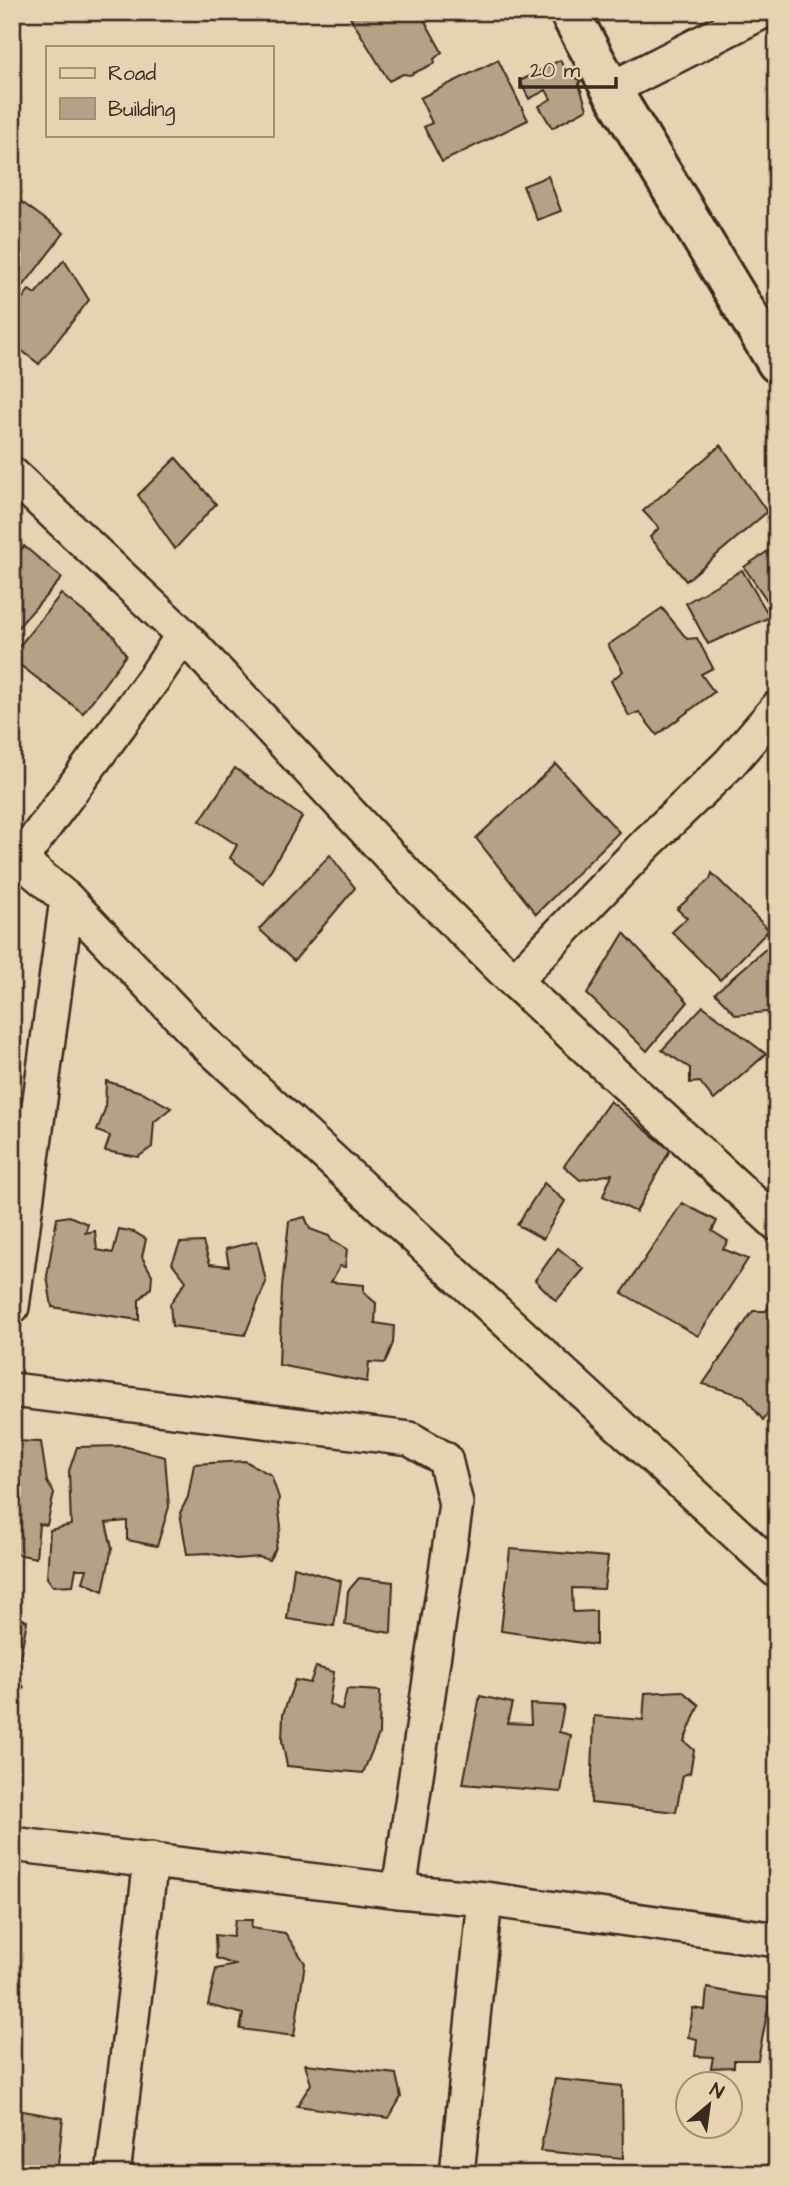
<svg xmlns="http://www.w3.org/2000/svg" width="789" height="2186" font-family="'Architects Daughter',sans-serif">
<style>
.building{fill:#b4a186;stroke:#3b2a1e;stroke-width:2}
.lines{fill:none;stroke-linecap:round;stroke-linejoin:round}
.street-casing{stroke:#3b2a1e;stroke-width:38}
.secondary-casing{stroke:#3b2a1e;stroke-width:44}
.street{stroke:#e7d2b1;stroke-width:33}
.secondary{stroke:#e7d2b1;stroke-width:38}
</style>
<rect width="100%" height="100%" fill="#e7d2b1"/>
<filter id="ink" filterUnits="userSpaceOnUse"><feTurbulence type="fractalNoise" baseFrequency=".0143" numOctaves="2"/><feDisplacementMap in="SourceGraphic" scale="14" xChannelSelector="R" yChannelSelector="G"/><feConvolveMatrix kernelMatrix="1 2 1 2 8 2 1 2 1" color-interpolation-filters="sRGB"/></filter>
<g filter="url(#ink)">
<g class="building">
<polygon points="347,12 420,12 442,52 434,59 435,63 410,75 403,74 389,81"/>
<polygon points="498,60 528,120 442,162 424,127 432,123 420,98"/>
<polygon points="560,60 568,75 581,80 579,84 587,109 552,128 539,106 551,99 546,90 529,99 520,81"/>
<polygon points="548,176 561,211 537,220 523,186"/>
<polygon points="12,195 64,233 24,285 12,276"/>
<polygon points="64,260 89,300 39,364 12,343 12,312 29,290 35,294"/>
<polygon points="721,445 767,512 686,581 650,537 659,528 643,511"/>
<polygon points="176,458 216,504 175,549 138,495"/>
<polygon points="777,545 777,615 744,567"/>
<polygon points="24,546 62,578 12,634 12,562"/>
<polygon points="742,570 770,617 708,644 686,603"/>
<polygon points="61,594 113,635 126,655 83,713 12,659 12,655"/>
<polygon points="662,608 687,639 697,638 713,668 701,674 714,692 657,735 639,712 629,716 611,681 623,671 608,645"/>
<polygon points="556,764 619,832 536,914 476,838"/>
<polygon points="235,768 302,817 263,883 230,858 237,845 200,821"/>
<polygon points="330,855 355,888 294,961 259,929"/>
<polygon points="712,873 769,930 720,980 672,932 687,918 677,909 710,879"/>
<polygon points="624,933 688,1002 647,1051 587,994"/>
<polygon points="777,939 777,1011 736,1015 715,993"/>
<polygon points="703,1006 766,1054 714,1100 700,1082 690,1083 690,1068 662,1050"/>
<polygon points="106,1081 144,1093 171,1108 154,1122 152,1147 138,1157 105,1151 110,1136 97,1131 105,1109"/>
<polygon points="610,1101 670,1150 636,1212 603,1196 612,1174 580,1180 564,1166"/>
<polygon points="544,1183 565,1201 543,1239 517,1225"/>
<polygon points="682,1203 717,1221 712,1231 728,1241 723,1249 748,1259 698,1336 622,1293"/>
<polygon points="69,1216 88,1224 85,1233 95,1231 97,1250 113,1253 119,1229 134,1232 146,1239 142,1257 152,1275 151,1288 139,1300 139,1320 52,1307 47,1276 57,1218"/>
<polygon points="305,1217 310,1229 329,1236 332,1241 347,1249 345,1267 340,1266 331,1282 364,1285 364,1293 376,1303 375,1323 394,1326 393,1343 385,1363 369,1362 367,1382 279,1365 282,1287 289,1221"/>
<polygon points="257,1241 266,1282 245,1335 172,1326 170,1304 186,1281 172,1263 180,1243 203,1242 210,1264 229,1266 226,1249"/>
<polygon points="558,1248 584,1269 556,1301 535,1280"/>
<polygon points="777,1292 777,1400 763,1420 744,1396 703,1384 753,1311 766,1311"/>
<polygon points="12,1441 41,1442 47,1482 54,1493 47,1525 39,1524 36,1558 12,1553"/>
<polygon points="123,1446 165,1457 169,1507 157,1546 127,1540 127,1521 106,1523 112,1548 103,1591 83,1582 87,1569 76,1569 73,1585 53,1586 47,1578 50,1530 71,1525 69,1471 77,1447"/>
<polygon points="245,1461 271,1475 279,1498 278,1505 281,1526 275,1550 269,1560 259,1557 236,1559 208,1553 187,1554 180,1513 188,1497 194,1464"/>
<polygon points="510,1549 608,1557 604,1589 572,1588 573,1612 596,1611 596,1645 501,1631"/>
<polygon points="294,1567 341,1581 334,1626 287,1619"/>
<polygon points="359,1578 393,1582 391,1633 345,1625 348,1591"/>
<polygon points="12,1614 27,1621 17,1673 24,1688 12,1717"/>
<polygon points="316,1667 334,1672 329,1704 342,1710 347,1689 380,1691 379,1734 363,1773 287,1766 282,1741 283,1714 295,1680 310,1683"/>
<polygon points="682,1691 699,1705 684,1741 694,1750 690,1773 683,1775 676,1812 591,1803 594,1716 643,1720 645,1693"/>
<polygon points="480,1696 512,1703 507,1723 531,1724 530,1704 564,1706 559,1732 571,1735 561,1792 463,1784"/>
<polygon points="235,1920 252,1920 251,1928 285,1933 305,1963 294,2036 240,2029 243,2014 208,2005 216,1969 235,1965 216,1958 215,1935 233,1937"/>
<polygon points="707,1988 743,1995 770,1998 758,2060 734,2060 734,2067 711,2068 713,2057 695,2056 697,2039 688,2037 693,2008 705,2010"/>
<polygon points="305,2064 396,2074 401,2097 389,2118 297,2106 311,2084"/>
<polygon points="555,2079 622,2086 623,2158 540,2151"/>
<polygon points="12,2109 63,2118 57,2174 12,2174"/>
</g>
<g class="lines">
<defs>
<g id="street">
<polyline points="611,89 762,12"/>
<polyline points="12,474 183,635"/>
<polyline points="12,853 67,899 204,1042 777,1571"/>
<polyline points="20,860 154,678 183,635 414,882 514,981 777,1224"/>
<polyline points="514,981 646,844 729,764 777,708"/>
<polyline points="12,1307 67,899"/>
<polyline points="12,1390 410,1439 445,1459 456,1504 399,1891"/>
<polyline points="12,1844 399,1891 485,1899 777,1940"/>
<polyline points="113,2174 151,1860"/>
<polyline points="457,2174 485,1899"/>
</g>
<polyline id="secondary" points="569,12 611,89 777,363"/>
</defs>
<use href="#street" class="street-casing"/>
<use href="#secondary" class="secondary-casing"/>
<use href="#street" class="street"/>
<use href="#secondary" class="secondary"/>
</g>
</g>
<rect width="789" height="2186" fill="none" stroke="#e7d2b1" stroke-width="42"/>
<rect x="21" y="21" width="747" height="2144" fill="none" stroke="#3b2a1e" stroke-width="2.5" filter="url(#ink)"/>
<rect x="46" y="46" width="228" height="91" fill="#e7d2b1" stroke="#a28f76" stroke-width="2"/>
<rect x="60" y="68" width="35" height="10" fill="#e7d2b1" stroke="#a28f76" stroke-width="2"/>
<text x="108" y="80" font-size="21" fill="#3b2a1e">Road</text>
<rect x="60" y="98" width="35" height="21" fill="#b4a186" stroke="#a28f76" stroke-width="2"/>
<text x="108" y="116" font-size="21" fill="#3b2a1e">Building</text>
<g transform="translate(709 2105) rotate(29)"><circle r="33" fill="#e7d2b1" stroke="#a28f76" stroke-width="2"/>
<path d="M0-5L12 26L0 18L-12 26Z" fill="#3b2a1e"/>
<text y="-10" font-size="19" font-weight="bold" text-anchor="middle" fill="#3b2a1e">N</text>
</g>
<path d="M520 77v10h96v-10" fill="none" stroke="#3b2a1e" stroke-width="3.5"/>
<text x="530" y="77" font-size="21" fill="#3b2a1e" stroke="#e7d2b1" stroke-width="5" paint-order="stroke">20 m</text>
</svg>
